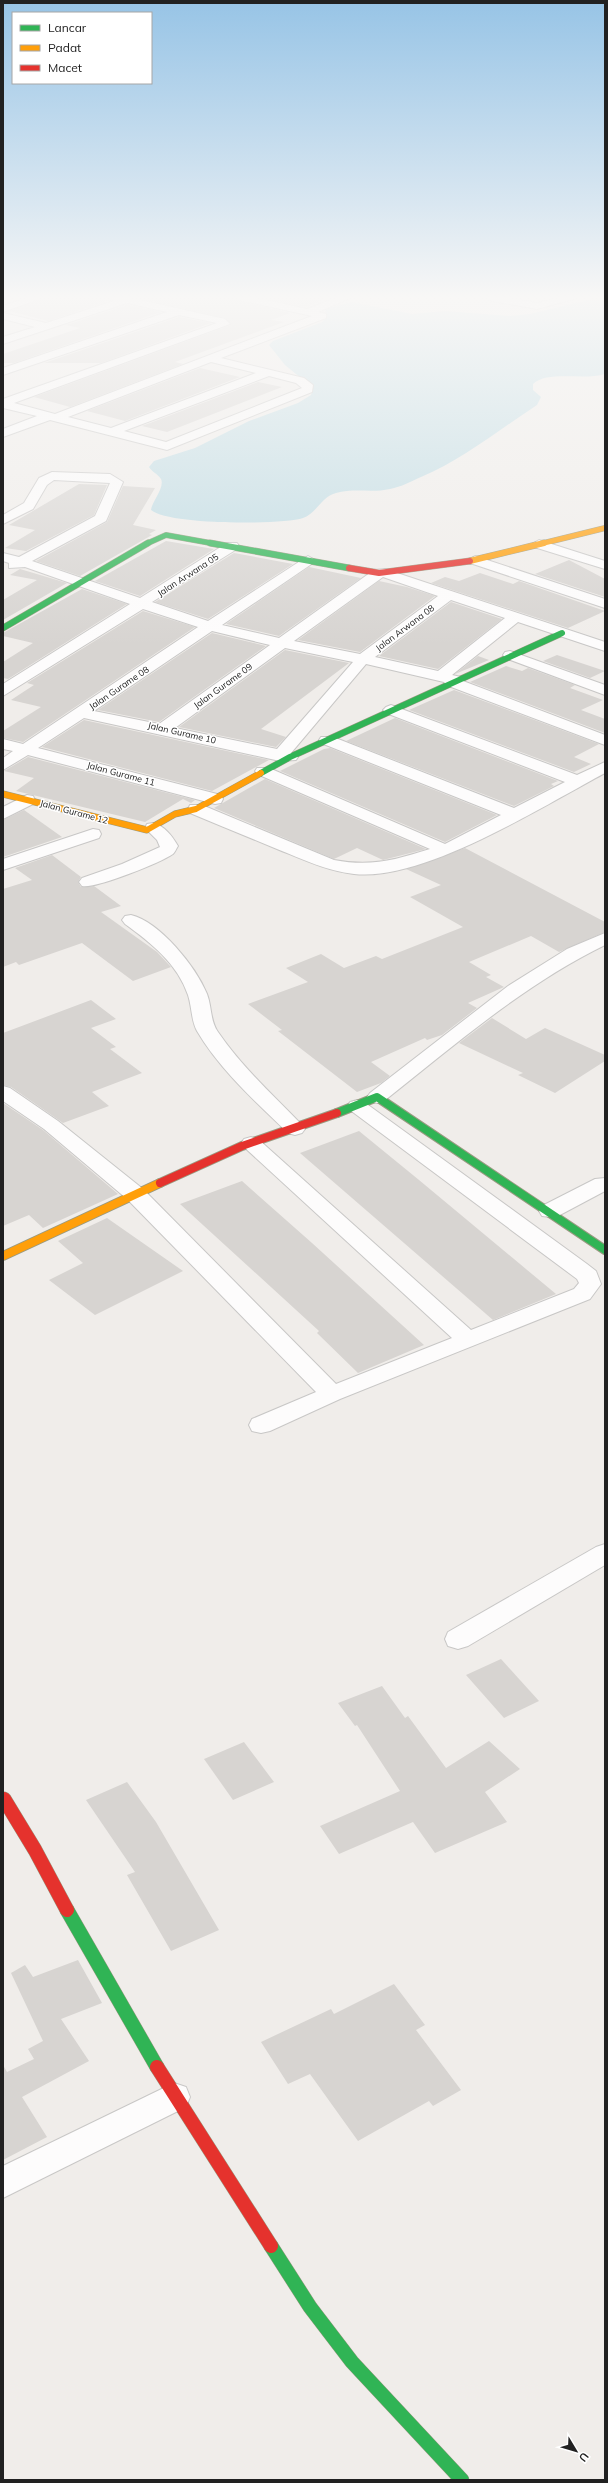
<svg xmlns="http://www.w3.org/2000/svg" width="608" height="2483" font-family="Mulish,sans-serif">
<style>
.water{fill:#bedbe3}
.building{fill:#d7d4d1}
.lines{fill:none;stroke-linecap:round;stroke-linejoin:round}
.street-casing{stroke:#c8c7c6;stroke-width:2}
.fast-far3-casing{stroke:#999a81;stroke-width:6}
.fast-far2-casing{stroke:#999a81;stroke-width:7}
.fast-far1-casing{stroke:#999a81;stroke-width:10}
.fast-casing{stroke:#999a81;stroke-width:15}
.slow-far2-casing{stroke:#999a81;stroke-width:6}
.slow-far1-casing{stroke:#999a81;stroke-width:7}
.slow-casing{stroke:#999a81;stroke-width:10}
.jam-far3-casing{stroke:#999a81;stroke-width:7}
.jam-far2-casing{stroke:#999a81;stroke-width:10}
.jam-far1-casing{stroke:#999a81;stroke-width:12}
.jam-casing{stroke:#999a81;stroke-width:15}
.street{fill:#fdfcfc;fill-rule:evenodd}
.fast-far3{stroke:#30b455;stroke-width:5}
.fast-far2{stroke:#30b455;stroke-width:6}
.fast-far1{stroke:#30b455;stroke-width:8}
.fast{stroke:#30b455;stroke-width:14}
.slow-far2{stroke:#ff9f0a;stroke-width:5}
.slow-far1{stroke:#ff9f0a;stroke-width:6}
.slow{stroke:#ff9f0a;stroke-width:8}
.jam-far3{stroke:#e5322d;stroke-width:6}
.jam-far2{stroke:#e5322d;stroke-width:8}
.jam-far1{stroke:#e5322d;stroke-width:10}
.jam{stroke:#e5322d;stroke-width:14}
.labels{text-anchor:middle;stroke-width:3;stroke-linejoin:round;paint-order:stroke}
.far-street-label{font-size:9px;fill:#212121;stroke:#fff}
</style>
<rect width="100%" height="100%" fill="#f0edea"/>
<path class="water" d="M 596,298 L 605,298 L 605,374 C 584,381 548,370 533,384 L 533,390 L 541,397 L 537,405 C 500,429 462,460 421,477 C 412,481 401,487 390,489 C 373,493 353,488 336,493 C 321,497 317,513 303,518 C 281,525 168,525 151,510 C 152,501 165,488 161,479 C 158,474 152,472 149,467 L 154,461 L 195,448 L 249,421 L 298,403 L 311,395 L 313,388 L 285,365 L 269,345 L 273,341 L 322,322 L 326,318 L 325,309 L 352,302 L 412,314 L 445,311 L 510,316 L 530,314 Z"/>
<g class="building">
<polygon points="43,298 110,298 111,300 48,321 9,311"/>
<polygon points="138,298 237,298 239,301 290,313 271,320 284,322 175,362 183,364 70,407 34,397 231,325 225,318"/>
<polygon points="264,298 320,298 321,301 305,307"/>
<polygon points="127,305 161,312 14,363 3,363 3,354 80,328 66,325"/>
<polygon points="179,317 211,323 101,363 44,363"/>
<polygon points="200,368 240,377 125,421 87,411"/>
<polygon points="258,382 282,387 167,432 142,426"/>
<polygon points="79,484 107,485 94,515 26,551 5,548 35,530 9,525"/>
<polygon points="123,486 155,488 133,525 156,530 149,534 152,535 80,576 36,561 107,522"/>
<polygon points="166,541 214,549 140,596 95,581"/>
<polygon points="234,553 293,564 208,619 155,602"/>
<polygon points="569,560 605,579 605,597 535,574"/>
<polygon points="309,567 361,578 279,636 226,624"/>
<polygon points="20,569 67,583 3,620 3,600 37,580 10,575"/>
<polygon points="480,573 513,584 519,581 605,611 568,628 431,583 445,577 459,581"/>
<polygon points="379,581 407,587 435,596 360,652 298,640"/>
<polygon points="82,589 127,604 8,679 3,678 3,662 33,643 3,636 3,633"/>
<polygon points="451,602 502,619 438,669 379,656"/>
<polygon points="143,611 195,627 23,742 3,738 3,731 41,707 11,700 34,685 27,683"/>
<polygon points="212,633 266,646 159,722 98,710"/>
<polygon points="285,650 349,663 261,729 286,737 276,747 179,727"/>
<polygon points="557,655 605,671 590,678 543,661"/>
<polygon points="478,656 489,660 455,674"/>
<polygon points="506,666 522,671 528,668 575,685 570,688 603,700 581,710 605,719 605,733 470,682"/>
<polygon points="454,690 599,744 574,757 591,764 574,772 409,710"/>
<polygon points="395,718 558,781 551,784 554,786 514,806 346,741"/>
<polygon points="84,720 269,760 212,791 42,747"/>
<polygon points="330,748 497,815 445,842 280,771 324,749"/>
<polygon points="28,757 195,800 191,803 183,799 145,822 16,791 34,778 4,771"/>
<polygon points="265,779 426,849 383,860 357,848 334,859 214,808"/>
<polygon points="24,810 62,837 3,857 3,820"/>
<polygon points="465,848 605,922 605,932 559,952 531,936 469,962 491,975 486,977 504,987 468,1003 477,1008 442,1035 427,1040 425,1038 371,1062 390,1076 381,1083 357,1092 278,1031 282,1030 248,1004 308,982 286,968 321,954 344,968 376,956 382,959 463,927 410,897 441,885 406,869"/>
<polygon points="52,855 81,877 78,882 81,887 94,886 121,906 101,912 157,952 171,967 133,981 82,943 19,965 16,962 3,967 3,889 32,880 15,868"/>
<polygon points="91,1000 116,1019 91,1028 116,1047 110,1049 142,1073 92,1092 109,1106 63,1123 11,1087 3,1085 3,1033"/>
<polygon points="492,1018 526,1039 545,1028 605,1055 605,1061 555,1093 518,1075 523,1073 459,1043"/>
<polygon points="3,1103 43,1130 118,1194 43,1228 29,1215 3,1226"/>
<polygon points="359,1131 419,1180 556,1294 493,1320 300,1153"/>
<polygon points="242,1181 312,1243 424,1345 358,1373 317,1333 319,1331 180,1204"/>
<polygon points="107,1218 183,1271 95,1315 49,1280 83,1263 58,1241"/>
<polygon points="501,1659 539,1701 504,1718 466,1675"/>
<polygon points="382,1686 405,1718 408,1716 446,1768 489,1741 520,1769 485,1792 507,1822 435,1853 413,1822 339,1854 320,1826 400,1791 357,1725 355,1726 338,1703"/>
<polygon points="244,1742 274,1782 233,1800 204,1759"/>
<polygon points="127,1782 156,1822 219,1930 171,1951 127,1875 135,1872 86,1800"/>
<polygon points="78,1960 102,2003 61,2019 89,2061 22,2097 47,2137 3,2160 3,2065 7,2072 34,2059 28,2049 43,2041 11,1973 25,1965 33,1977"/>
<polygon points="394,1984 425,2025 416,2030 461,2090 433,2106 429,2101 358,2141 310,2074 288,2084 261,2042 331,2009 334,2014"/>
</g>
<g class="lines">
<defs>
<g id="street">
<polygon points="27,298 42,298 3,312 3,306"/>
<path d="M 111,298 L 131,298 L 225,319 L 230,324 L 14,403 L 55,414 L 312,316 L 239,300 L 238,298 L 257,298 L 307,309 L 336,298 L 350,298 L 318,312 L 326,314 L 326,318 L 221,358 L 304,378 L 313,385 L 312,392 L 167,450 L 50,420 L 3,437 L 3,429 L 37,416 L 3,408 L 3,399 L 217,323 L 179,315 L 3,375 L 3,368 L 167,312 L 127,303 L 3,344 L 3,337 L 35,327 L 3,319 L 3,313 L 46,323 L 114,301 ZM 211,362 L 256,373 L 111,428 L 68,417 ZM 269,376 L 296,383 L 302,388 L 166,442 L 124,431 Z"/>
<polygon points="487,298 509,298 537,303 559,298 577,298 537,309 492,301"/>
<path d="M 52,472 L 110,474 L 123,482 L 106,521 L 32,561 L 140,598 L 227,543 L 237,543 L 239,546 L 237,549 L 152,602 L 208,621 L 308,556 L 315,560 L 313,563 L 222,625 L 279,638 L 374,570 L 385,569 L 605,642 L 605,651 L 518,622 L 452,675 L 461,677 L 463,681 L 605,735 L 605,745 L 446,685 L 444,682 L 366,664 L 291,753 L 298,757 L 296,760 L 280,761 L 84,718 L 38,748 L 221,795 L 223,799 L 221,803 L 215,804 L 28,755 L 3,770 L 3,758 L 13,751 L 3,749 L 3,739 L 23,744 L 198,627 L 143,609 L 3,696 L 3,684 L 130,604 L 25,567 L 9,568 L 9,563 L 3,561 L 3,553 L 19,557 L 95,516 L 110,483 L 54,480 L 47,485 L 33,509 L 3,524 L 3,515 L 24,503 L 39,478 ZM 383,577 L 438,596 L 360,654 L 294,641 ZM 451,600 L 505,618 L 438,671 L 375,657 ZM 212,631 L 270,645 L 159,724 L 94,711 ZM 285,648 L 353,662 L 277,749 L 175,728 Z"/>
<polygon points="539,540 605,561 605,569 534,547 532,544"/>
<polygon points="475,556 605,599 605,608 470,563 468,560"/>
<polygon points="510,651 605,685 605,695 505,658 503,655 505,652"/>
<path d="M 391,705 L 577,775 L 605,762 L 605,773 C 543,806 423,882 354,874 C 327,871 302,859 277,849 C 248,837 219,825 190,813 L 188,809 L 190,805 L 202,805 L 334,860 C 371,867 395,860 430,849 L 257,774 L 255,771 L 257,768 L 269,768 L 445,844 L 501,815 L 321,743 L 319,740 L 321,737 L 333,737 L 514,808 L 565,782 L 386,713 L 383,710 L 386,707 Z"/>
<polygon points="27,795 33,796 35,800 33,804 3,819 3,807"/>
<path d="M 153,823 C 165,826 172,836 178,846 C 176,849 175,852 173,854 C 160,863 95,889 82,886 L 79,882 L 82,878 L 122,864 L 160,847 L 157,840 L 145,828 L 147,824 Z"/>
<polygon points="93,829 99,830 101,834 99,838 3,870 3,859"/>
<path d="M 131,915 C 160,922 196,967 207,994 C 212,1007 210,1021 218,1032 C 242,1067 273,1095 302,1125 L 305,1129 L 302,1133 L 295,1135 L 288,1133 C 256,1102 220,1070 197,1031 C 191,1020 192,1007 188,995 C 177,963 151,943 125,924 L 122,920 L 125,916 Z"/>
<path d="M 605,933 L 605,945 C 523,985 455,1045 384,1101 L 377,1103 L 370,1101 L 367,1097 L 370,1093 L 508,986 L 567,949 Z"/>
<polygon points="3,1086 10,1088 58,1121 143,1189 336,1384 452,1338 244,1147 241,1143 244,1139 251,1137 258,1139 471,1330 574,1289 579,1283 577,1279 350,1110 347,1106 350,1102 357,1100 364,1102 587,1264 596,1271 601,1284 590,1299 340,1399 270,1431 261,1433 252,1431 249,1425 252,1419 316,1392 127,1199 44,1129 3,1101"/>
<polygon points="605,1178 605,1191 558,1216 550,1217 542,1216 539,1211 542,1206 595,1179"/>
<polygon points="605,1544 605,1565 468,1646 458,1649 448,1646 445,1639 448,1632 596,1547"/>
<polygon points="174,2083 186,2087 190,2097 186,2107 3,2198 3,2166"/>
</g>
<polyline id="fast-far3" points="146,544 166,535 216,544"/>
<g id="fast-far2">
<polyline points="210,543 349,568"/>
<polyline points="3,628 148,543"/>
<polyline points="261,773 290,757 562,633"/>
</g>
<polyline id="fast-far1" points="337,1113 377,1097 605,1250"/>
<g id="fast">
<polyline points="67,1910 157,2067"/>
<polyline points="271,2246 310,2307 352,2362 462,2480"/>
</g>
<polyline id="slow-far2" points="540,544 605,528"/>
<g id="slow-far1">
<polyline points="470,561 544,543"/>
<polyline points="3,794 147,830 175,814 196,809 261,773"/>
</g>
<polyline id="slow" points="3,1256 160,1183"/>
<polyline id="jam-far3" points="349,568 379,573 470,561"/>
<polyline id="jam-far2" points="160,1183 242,1146 337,1113"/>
<polyline id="jam-far1" points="3,1798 4,1800"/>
<g id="jam">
<polyline points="4,1799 35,1850 67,1910"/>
<polyline points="157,2067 271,2246"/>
</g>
</defs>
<use href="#street" class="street-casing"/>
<use href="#fast-far3" class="fast-far3-casing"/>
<use href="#fast-far2" class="fast-far2-casing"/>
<use href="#fast-far1" class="fast-far1-casing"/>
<use href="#fast" class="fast-casing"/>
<use href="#slow-far2" class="slow-far2-casing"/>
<use href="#slow-far1" class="slow-far1-casing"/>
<use href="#slow" class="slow-casing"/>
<use href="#jam-far3" class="jam-far3-casing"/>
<use href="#jam-far2" class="jam-far2-casing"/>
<use href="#jam-far1" class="jam-far1-casing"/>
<use href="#jam" class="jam-casing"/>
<use href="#street" class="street"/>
<use href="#fast-far3" class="fast-far3"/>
<use href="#fast-far2" class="fast-far2"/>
<use href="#fast-far1" class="fast-far1"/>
<use href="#fast" class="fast"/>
<use href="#slow-far2" class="slow-far2"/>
<use href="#slow-far1" class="slow-far1"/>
<use href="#slow" class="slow"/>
<use href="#jam-far3" class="jam-far3"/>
<use href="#jam-far2" class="jam-far2"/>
<use href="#jam-far1" class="jam-far1"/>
<use href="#jam" class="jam"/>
</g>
<linearGradient id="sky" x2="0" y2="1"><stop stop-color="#97c4e6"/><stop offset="0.46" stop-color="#f8f7f6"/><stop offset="1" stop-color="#f8f7f6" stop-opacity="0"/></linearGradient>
<rect width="608" height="646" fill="url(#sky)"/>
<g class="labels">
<g class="far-street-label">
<text transform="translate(188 575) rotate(-33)" y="3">Jalan Arwana 05</text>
<text transform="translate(405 628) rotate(-37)" y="3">Jalan Arwana 08</text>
<text transform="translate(223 686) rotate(-36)" y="3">Jalan Gurame 09</text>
<text transform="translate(119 688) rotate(-34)" y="3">Jalan Gurame 08</text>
<text transform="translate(182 733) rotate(13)" y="3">Jalan Gurame 10</text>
<text transform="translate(121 774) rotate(15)" y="3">Jalan Gurame 11</text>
<text transform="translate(74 812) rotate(15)" y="3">Jalan Gurame 12</text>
</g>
</g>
<rect width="608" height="2483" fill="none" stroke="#212121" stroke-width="8"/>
<rect x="12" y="12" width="140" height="72" fill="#ffffff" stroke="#a6a6a6"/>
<rect x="20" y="25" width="20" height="6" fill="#30b455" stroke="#a6a6a6"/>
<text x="48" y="32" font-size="12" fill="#212121">Lancar</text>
<rect x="20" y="45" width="20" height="6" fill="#ff9f0a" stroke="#a6a6a6"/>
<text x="48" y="52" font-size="12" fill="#212121">Padat</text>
<rect x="20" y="65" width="20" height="6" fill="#e5322d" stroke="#a6a6a6"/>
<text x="48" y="72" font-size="12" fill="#212121">Macet</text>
<g transform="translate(576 2451) rotate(128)" stroke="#ffffff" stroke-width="3" paint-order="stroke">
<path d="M0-3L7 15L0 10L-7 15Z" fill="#212121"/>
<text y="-6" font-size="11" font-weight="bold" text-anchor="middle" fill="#212121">U</text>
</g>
</svg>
